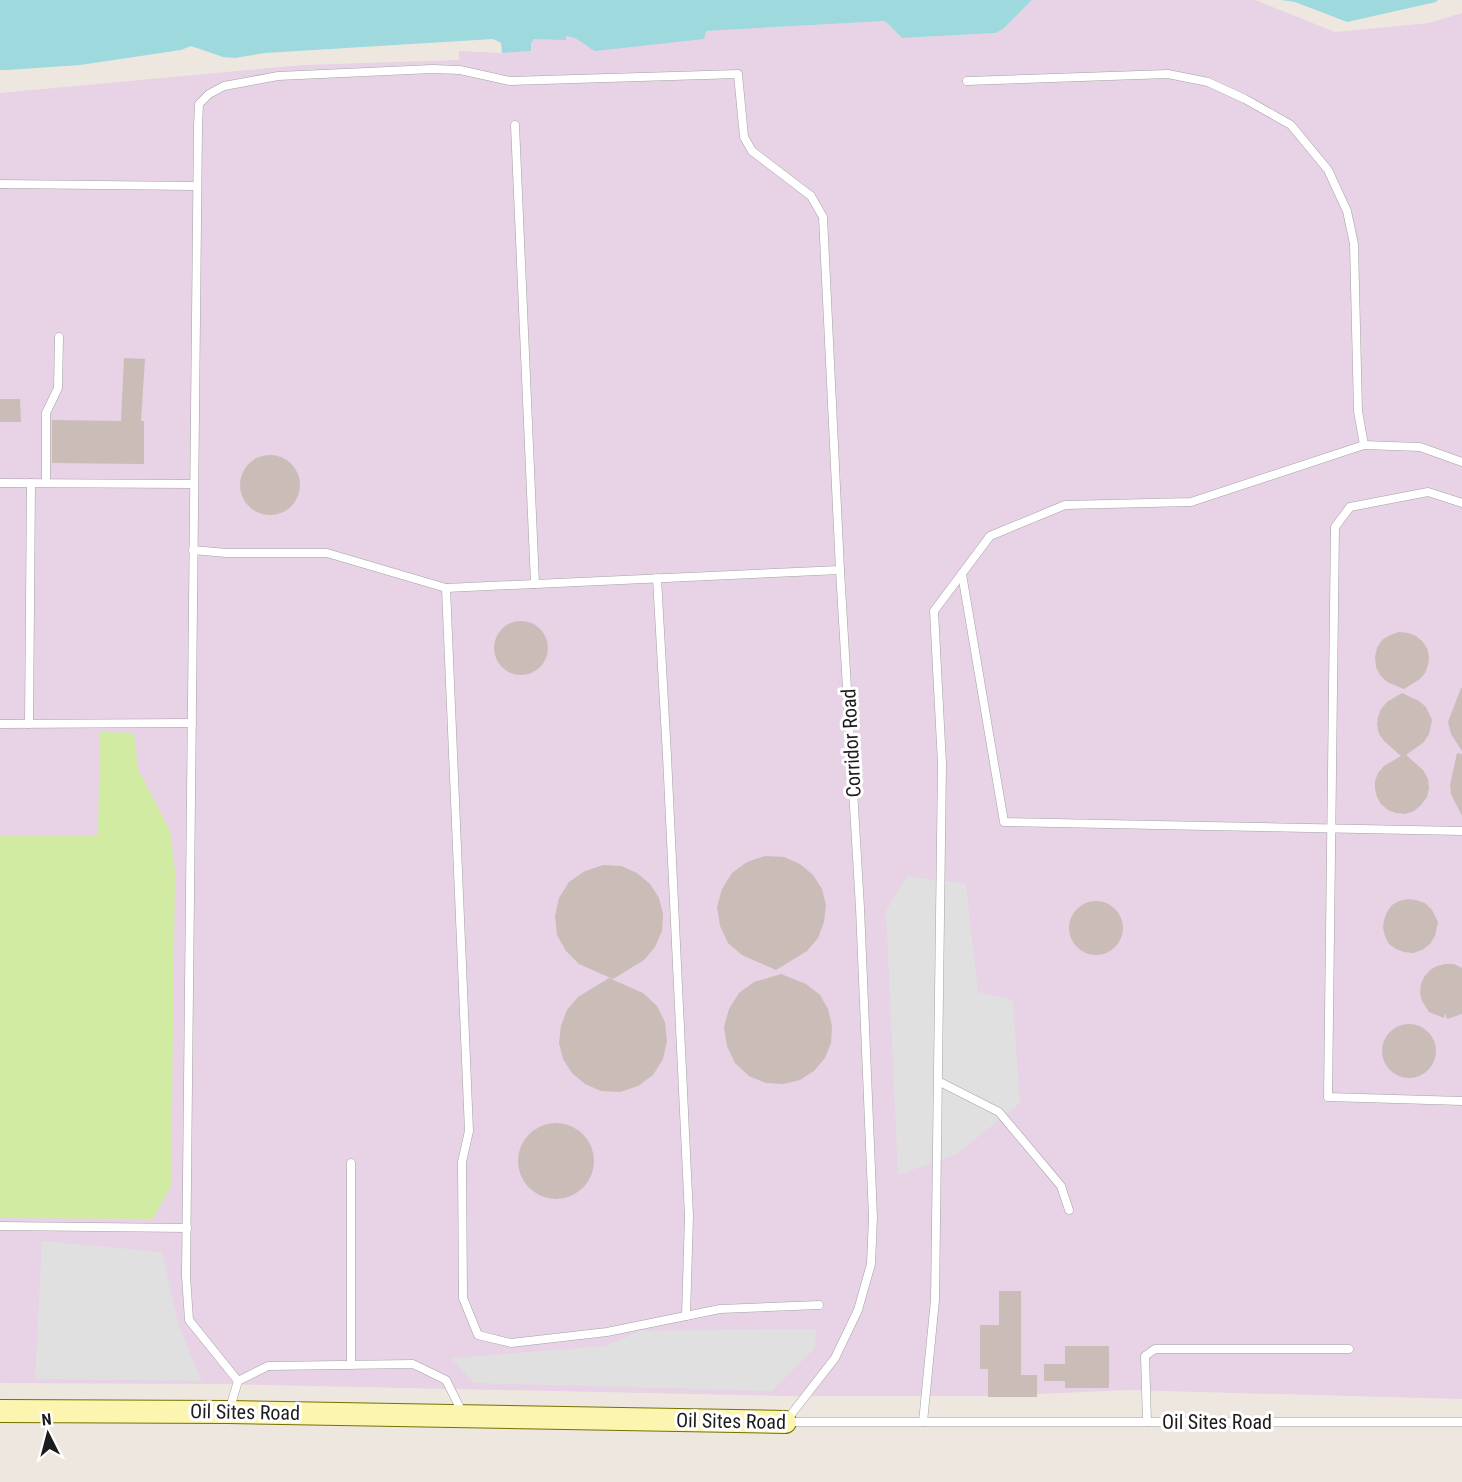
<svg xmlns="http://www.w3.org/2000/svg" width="1462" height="1482" font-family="'Roboto Condensed',sans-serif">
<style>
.industrial{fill:#e7d2e6}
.grass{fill:#d1eba3}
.parking{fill:#e0e0e0}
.water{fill:#9ed9de}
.building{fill:#cabcb7}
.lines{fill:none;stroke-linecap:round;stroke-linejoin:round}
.lane-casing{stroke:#a3a3a3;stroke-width:9}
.secondary-casing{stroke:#757100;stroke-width:24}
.lane{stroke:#fff;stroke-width:8}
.secondary{stroke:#fcf5b0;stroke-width:22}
.labels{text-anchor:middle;stroke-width:6;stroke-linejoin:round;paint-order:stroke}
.street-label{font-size:20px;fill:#1c1c1c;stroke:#fff}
</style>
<rect width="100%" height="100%" fill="#eee7e0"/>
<polygon class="industrial" points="1032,0 1255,0 1335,32 1429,23 1462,13 1462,1399 1128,1390 994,1396 786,1396 219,1384 0,1383 0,93 303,65 459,60 459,51 502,53 531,51 531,43 534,39 566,39 566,36 573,36 589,48 706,31 885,21 902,38 996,33 1003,29"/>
<polygon class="grass" points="100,732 134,733 138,769 170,831 175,872 171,1186 153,1219 0,1218 0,835 98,836"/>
<g class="parking">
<polygon points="907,876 966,884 978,992 1013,1000 1020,1103 957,1154 898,1175 886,911"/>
<polygon points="42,1241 162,1252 179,1326 202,1381 35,1379"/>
<polygon points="816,1329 815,1348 772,1391 474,1383 451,1358 605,1346 640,1331"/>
</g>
<g class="water">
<path d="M 0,0 L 1032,0 L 1003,29 L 996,33 L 902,38 L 885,21 L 706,31 L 704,39 L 595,51 C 585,46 578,37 566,36 L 566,40 L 534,39 L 531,43 L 531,51 L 502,53 L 501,43 L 493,39 L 265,53 L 235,58 L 223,57 L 191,46 L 181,50 L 80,65 L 7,70 L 0,70 Z"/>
<polygon points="1281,0 1438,0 1436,2 1347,22 1295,2"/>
</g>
<g class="building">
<polygon points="124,358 145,359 141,421 144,421 144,464 52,463 52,420 121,421"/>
<polygon points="0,399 20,399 21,422 0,422"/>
<circle cx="270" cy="485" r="30"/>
<circle cx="521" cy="648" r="27"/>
<polygon points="1399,632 1408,633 1416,636 1422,641 1427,648 1429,657 1428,665 1425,673 1420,679 1404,689 1387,682 1380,675 1376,667 1375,657 1377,648 1382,640 1390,635"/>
<polygon points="1461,688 1462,688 1462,751 1451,734 1448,722"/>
<polygon points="1402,693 1419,701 1426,707 1432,720 1429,734 1424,742 1406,755 1423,770 1428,779 1429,788 1427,797 1421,805 1414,811 1405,814 1396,813 1388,810 1381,804 1377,797 1375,789 1375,781 1378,773 1384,766 1401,756 1384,741 1379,734 1377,725 1378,717 1381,709 1387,702"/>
<polygon points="1457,753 1462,754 1462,816 1451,794 1450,785"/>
<polygon points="765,856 784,857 800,864 813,875 822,889 826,905 824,922 818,938 807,951 776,970 742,955 728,943 720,926 717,907 722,889 732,873 747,862"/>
<polygon points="603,865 621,866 637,873 650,884 659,898 663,914 662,931 655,947 644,960 613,979 579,964 566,951 557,935 555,916 559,898 569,882 585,871"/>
<polygon points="1408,899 1416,900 1425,903 1432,910 1438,922 1435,936 1430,944 1422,950 1413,953 1404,952 1396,949 1389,944 1385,936 1383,928 1384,920 1387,912 1392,905 1399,901"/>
<circle cx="1096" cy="928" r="27"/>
<polygon points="1445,964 1454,964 1462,968 1462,1014 1447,1019 1445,1013 1444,1018 1429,1012 1422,1001 1420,993 1421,984 1424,977 1430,970 1437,966"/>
<polygon points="781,974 806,984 820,995 828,1009 832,1026 831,1043 825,1058 814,1071 800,1080 783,1084 766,1083 749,1076 735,1063 727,1046 724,1027 729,1009 739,993 754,982"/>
<polygon points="609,978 643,993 657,1006 665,1022 667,1041 663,1059 653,1075 638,1086 620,1092 601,1091 585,1084 572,1073 563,1059 559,1043 561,1026 567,1010 578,997"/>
<circle cx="1409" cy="1051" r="27"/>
<circle cx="556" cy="1161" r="38"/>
<polygon points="999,1291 1021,1291 1021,1375 1037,1375 1037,1397 988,1397 988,1369 980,1369 980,1325 999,1325"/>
<polygon points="1065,1346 1109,1346 1109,1388 1065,1388 1065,1381 1044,1381 1044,1364 1065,1364"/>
</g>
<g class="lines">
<defs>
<g id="lane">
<polyline points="967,81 1168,74 1208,82 1245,99 1291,125 1328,170 1347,211 1354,244 1358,411 1364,445"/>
<polyline points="515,125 535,584"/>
<polyline points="0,184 197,186"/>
<polyline points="0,483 194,484"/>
<polyline points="46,483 46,413 58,388 59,337"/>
<polyline points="1462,503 1428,492 1350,507 1335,527 1328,1097 1462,1101"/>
<polyline points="193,550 226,553 327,553 446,588 840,570"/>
<polyline points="962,574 1004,822 1462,831"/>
<polyline points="657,578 667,756 689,1216 686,1316"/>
<polyline points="446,588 469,1131 462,1162 463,1298 478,1335 511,1343 607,1332 720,1309 819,1305"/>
<polyline points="0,724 192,723"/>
<polyline points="29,724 31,483"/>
<polyline points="938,1081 999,1112 1061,1186 1069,1210"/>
<polyline points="0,1226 187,1228"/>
<polyline points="351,1365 351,1163"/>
<polyline points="238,1381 189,1320 186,1276 198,126 199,104 209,94 224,86 278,76 432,69 460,70 510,81 738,74 744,137 752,151 811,196 823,217 840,570 860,908 873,1217 871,1264 858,1310 835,1358 786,1421"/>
<polyline points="229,1411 238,1381 268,1366 413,1364 446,1380 462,1412"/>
<polyline points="786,1422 1462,1422"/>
<polyline points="923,1422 935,1300 942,764 934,611 990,536 1065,505 1191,502 1364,445 1420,447 1462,462"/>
<polyline points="1147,1422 1145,1356 1155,1349 1349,1349"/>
</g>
<polyline id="secondary" points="0,1411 228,1412 785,1422"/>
</defs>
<use href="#lane" class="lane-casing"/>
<use href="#secondary" class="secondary-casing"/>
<use href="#lane" class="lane"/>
<use href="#secondary" class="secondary"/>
</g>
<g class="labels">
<g class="street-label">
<text transform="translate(851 743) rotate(-93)" y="7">Corridor Road</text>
<text transform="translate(245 1412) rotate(1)" y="7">Oil Sites Road</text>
<text transform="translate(731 1421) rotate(1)" y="7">Oil Sites Road</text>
<text x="1217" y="1429">Oil Sites Road</text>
</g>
</g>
<g transform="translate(48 1434) rotate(354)" stroke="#ffffff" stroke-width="4.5" paint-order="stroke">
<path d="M0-4.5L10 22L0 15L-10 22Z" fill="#1c1c1c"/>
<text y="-9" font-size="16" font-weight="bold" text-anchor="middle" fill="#1c1c1c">N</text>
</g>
</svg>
